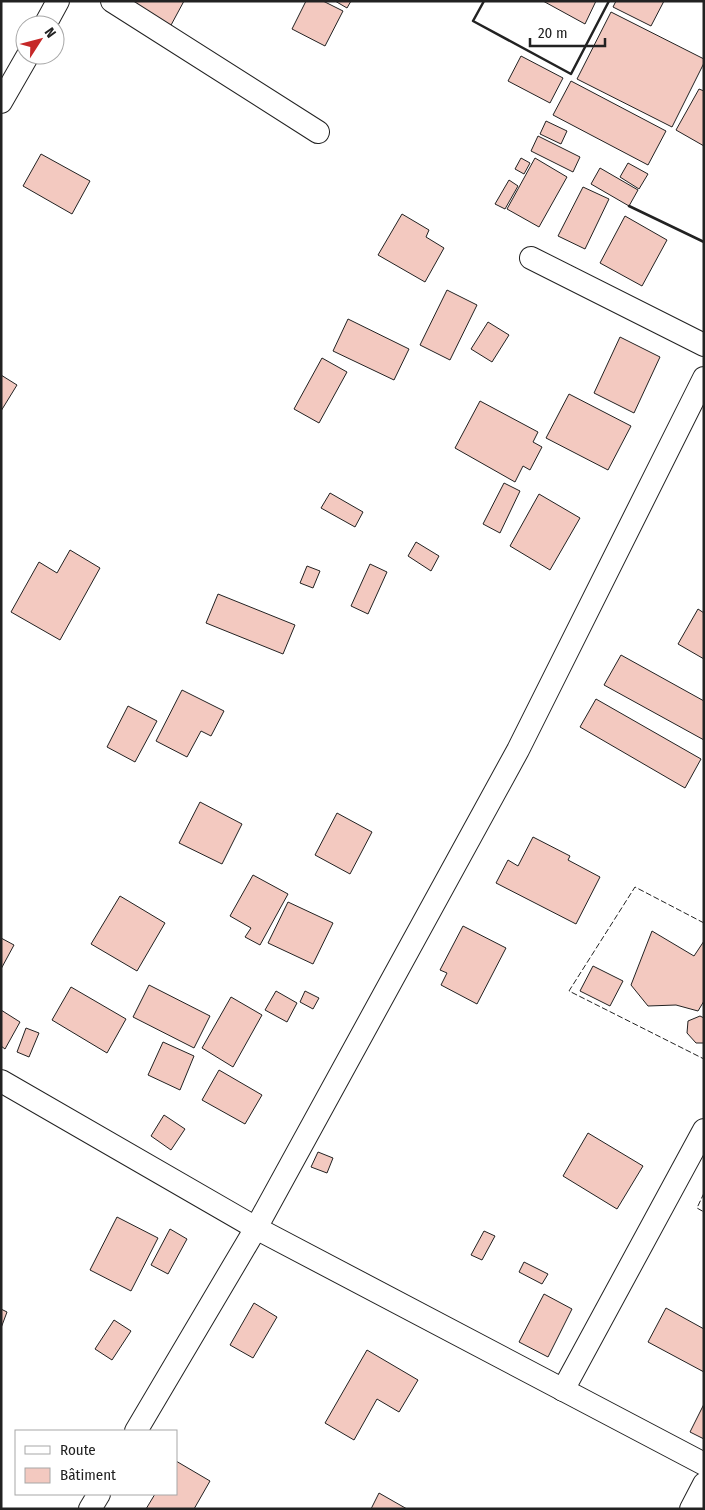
<svg xmlns="http://www.w3.org/2000/svg" width="705" height="1510" font-family="'Fira Sans Condensed',sans-serif">
<style>
.building{fill:#f3c9c0;stroke:#222}
.lines{fill:none;stroke-linecap:round;stroke-linejoin:round}
.minor-casing{stroke:#222;stroke-width:24}
.minor{stroke:#fff;stroke-width:22}
.fence{stroke:#222;stroke-width:1;stroke-dasharray:6 2.5;stroke-linecap:butt}
.wall{stroke:#222;stroke-width:2.5}
</style>
<rect width="100%" height="100%" fill="#fff"/>
<g class="building">
<polygon points="122,1 184,1 170,27"/>
<polygon points="306,1 323,1 343,11 325,46 292,29"/>
<polygon points="335,1 351,1 347,8"/>
<polygon points="543,1 596,1 585,24"/>
<polygon points="616,1 664,1 651,26 613,7"/>
<polygon points="611,12 704,59 704,63 672,127 577,79"/>
<polygon points="521,56 563,78 550,103 508,81"/>
<polygon points="571,81 666,131 648,165 553,115"/>
<polygon points="699,89 704,91 704,146 676,130"/>
<polygon points="546,121 567,131 561,144 540,134"/>
<polygon points="538,136 580,157 573,172 531,151"/>
<polygon points="41,154 90,181 72,214 23,186"/>
<polygon points="521,158 530,163 524,174 515,169"/>
<polygon points="535,158 567,177 539,227 507,209"/>
<polygon points="628,163 648,174 639,189 620,177"/>
<polygon points="600,168 638,190 629,206 591,184"/>
<polygon points="509,180 518,186 505,209 495,204"/>
<polygon points="583,187 609,199 585,249 558,236"/>
<polygon points="402,214 429,230 426,237 444,248 425,282 378,255"/>
<polygon points="625,216 667,240 642,286 600,263"/>
<polygon points="447,290 477,305 450,360 420,345"/>
<polygon points="348,319 409,349 394,380 333,351"/>
<polygon points="488,322 509,335 492,362 471,349"/>
<polygon points="620,337 660,357 634,413 594,393"/>
<polygon points="322,358 347,372 319,423 294,409"/>
<polygon points="1,375 17,385 1,411"/>
<polygon points="569,394 631,426 608,470 546,438"/>
<polygon points="480,401 538,432 533,442 542,447 530,470 523,466 515,482 455,448"/>
<polygon points="504,483 520,491 500,533 483,524"/>
<polygon points="330,493 363,512 355,527 321,508"/>
<polygon points="539,494 580,518 550,570 510,546"/>
<polygon points="416,542 439,556 431,571 408,556"/>
<polygon points="70,550 100,568 60,640 11,612 39,562 57,573"/>
<polygon points="370,564 387,572 368,614 351,606"/>
<polygon points="307,566 320,571 313,588 300,583"/>
<polygon points="218,594 295,625 283,654 206,623"/>
<polygon points="698,609 704,613 704,659 678,644"/>
<polygon points="621,655 704,701 704,740 604,685"/>
<polygon points="182,690 224,711 211,736 201,731 187,757 156,741"/>
<polygon points="596,699 701,759 685,788 580,727"/>
<polygon points="128,706 157,721 135,762 107,747"/>
<polygon points="200,802 242,824 222,864 179,843"/>
<polygon points="337,813 372,832 350,874 315,855"/>
<polygon points="533,837 570,856 568,860 600,877 576,924 496,883 508,860 518,866"/>
<polygon points="253,875 288,894 260,945 245,937 251,928 230,916"/>
<polygon points="120,896 165,923 137,971 91,944"/>
<polygon points="288,902 333,923 313,964 268,943"/>
<polygon points="463,926 506,948 477,1004 441,985 447,973 440,970"/>
<polygon points="652,931 694,956 704,941 704,1001 698,1011 676,1005 648,1006 631,985"/>
<polygon points="1,938 14,945 1,969"/>
<polygon points="593,966 623,981 610,1006 580,991"/>
<polygon points="149,985 210,1016 194,1048 133,1017"/>
<polygon points="71,987 126,1019 107,1053 52,1020"/>
<polygon points="276,991 297,1003 287,1022 265,1010"/>
<polygon points="305,991 319,998 313,1009 300,1002"/>
<polygon points="231,997 262,1015 233,1067 202,1048"/>
<polygon points="1,1010 20,1022 5,1049 1,1046"/>
<polygon points="700,1016 704,1018 704,1043 696,1043 687,1033 688,1021"/>
<polygon points="26,1028 39,1033 29,1057 17,1052"/>
<polygon points="163,1042 194,1056 180,1090 148,1075"/>
<polygon points="219,1070 262,1095 245,1124 202,1100"/>
<polygon points="164,1115 185,1129 171,1150 151,1136"/>
<polygon points="588,1133 643,1166 617,1209 563,1176"/>
<polygon points="318,1152 333,1158 327,1173 311,1167"/>
<polygon points="117,1217 158,1238 131,1291 90,1270"/>
<polygon points="170,1229 187,1239 168,1274 151,1265"/>
<polygon points="484,1231 495,1236 482,1260 471,1255"/>
<polygon points="524,1262 548,1274 542,1284 519,1272"/>
<polygon points="544,1294 572,1309 548,1357 519,1342"/>
<polygon points="254,1303 277,1317 253,1358 230,1345"/>
<polygon points="666,1308 704,1329 704,1372 648,1342"/>
<polygon points="1,1309 7,1312 1,1328"/>
<polygon points="114,1320 131,1331 112,1360 95,1349"/>
<polygon points="367,1350 418,1380 399,1412 377,1399 354,1440 325,1423"/>
<polygon points="704,1404 704,1439 690,1432"/>
<polygon points="176,1461 210,1481 194,1509 146,1509 155,1494 176,1494"/>
<polygon points="379,1493 407,1509 371,1509"/>
</g>
<g class="lines">
<defs>
<g id="minor">
<polyline points="112,1 318,132"/>
<polyline points="45,25 58,1"/>
<polyline points="1,102 28,55"/>
<polyline points="531,258 704,345"/>
<polyline points="1,1081 256,1228 704,1464"/>
<polyline points="563,1390 704,1130"/>
<polyline points="136,1431 256,1228 518,750 704,378"/>
<polyline points="90,1509 99,1494"/>
<polyline points="691,1509 704,1484"/>
</g>
</defs>
<use href="#minor" class="minor-casing"/>
<use href="#minor" class="minor"/>
<g class="fence">
<polyline points="704,923 635,887 569,991 704,1059"/>
<polyline points="704,1193 697,1208 704,1212"/>
</g>
<g class="wall">
<polyline points="484,1 473,21 571,74 609,1"/>
<polyline points="629,206 704,242"/>
</g>
</g>
<rect width="705" height="1510" fill="none" stroke="#222222" stroke-width="5"/>
<rect x="15" y="1430" width="162" height="65" fill="#ffffff" stroke="#a7a7a7"/>
<rect x="25" y="1446" width="25" height="8" fill="#ffffff" stroke="#a7a7a7"/>
<text x="60" y="1455" font-size="15" fill="#222222">Route</text>
<rect x="25" y="1468" width="25" height="15" fill="#f3c9c0" stroke="#a7a7a7"/>
<text x="60" y="1480" font-size="15" fill="#222222">Bâtiment</text>
<g transform="translate(40 40) rotate(54)"><circle r="24" fill="#ffffff" stroke="#a7a7a7"/>
<path d="M0-4L9 19L0 12L-9 19Z" fill="#c62828"/>
<text y="-8" font-size="14" font-weight="bold" text-anchor="middle" fill="#222222">N</text>
</g>
<path d="M530 38v8h75v-8" fill="none" stroke="#222222" stroke-width="2.5"/>
<text x="538" y="38" font-size="15" fill="#222222" stroke="#ffffff" stroke-width="4" paint-order="stroke">20 m</text>
</svg>
